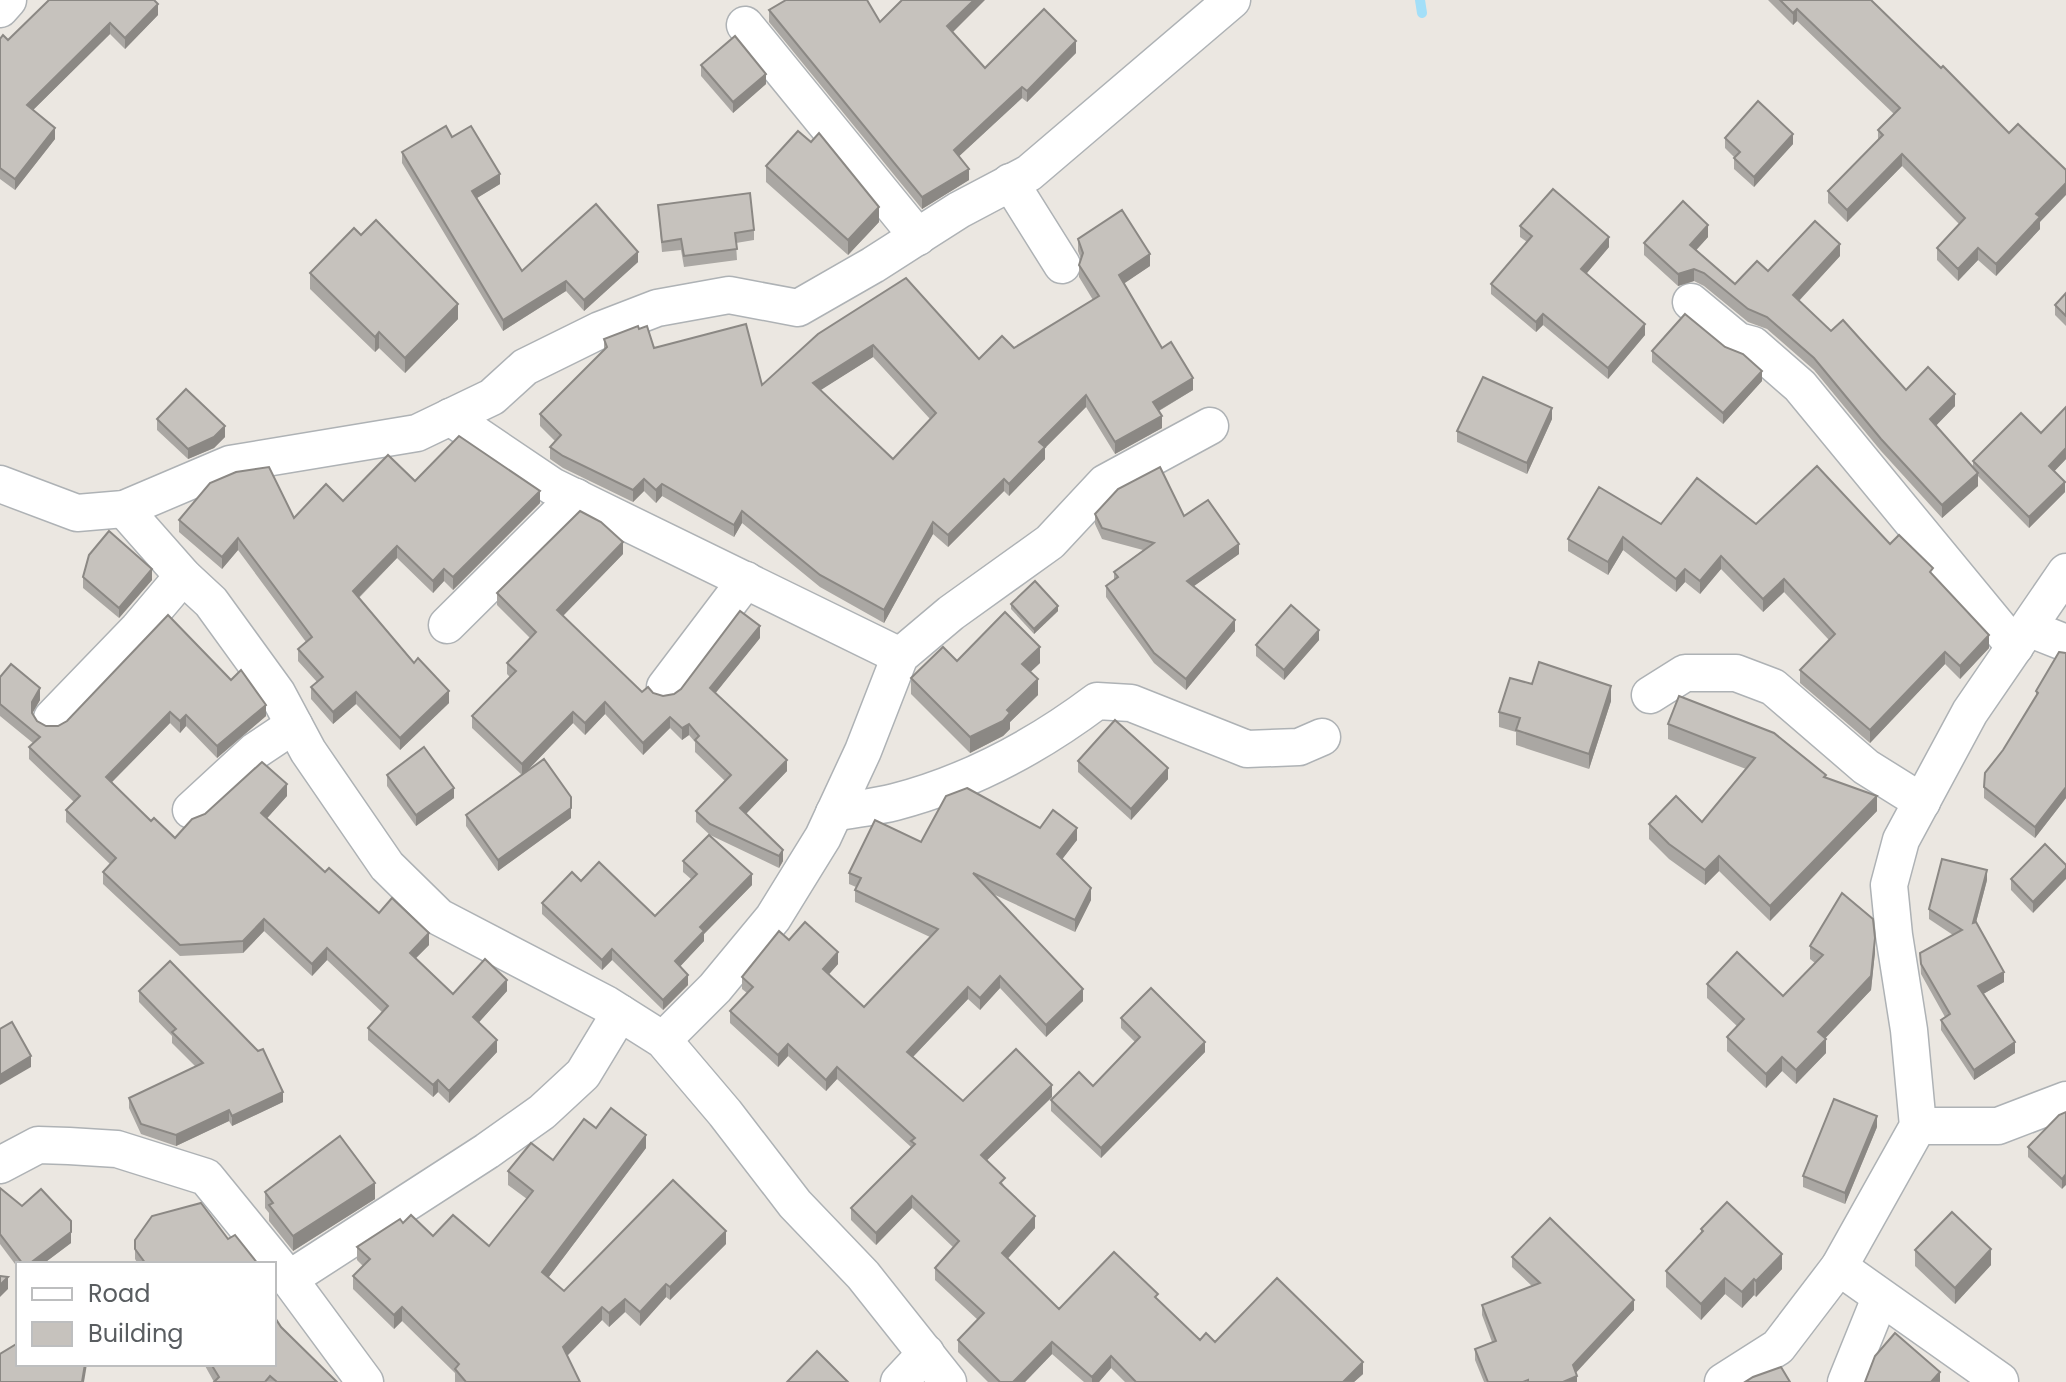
<svg xmlns="http://www.w3.org/2000/svg" width="2066" height="1382" font-family="Poppins,sans-serif">
<style>
.lines{fill:none;stroke-linecap:round;stroke-linejoin:round}
.stream{stroke:#a3dff8;stroke-width:10}
.street-casing{stroke:#aeb2b5;stroke-width:39}
.street{stroke:#fff;stroke-width:36}
.wall{fill:#aaa7a3;fill-rule:evenodd}
.shaded-wall{fill:#8b8884}
.building{fill:#c6c2bd;stroke:#8b8884;stroke-width:2;fill-rule:evenodd}
</style>
<rect width="100%" height="100%" fill="#ebe7e1"/>
<g class="lines">
<polyline class="stream" points="1420,0 1422,13"/>
<defs>
<g id="street">
<polyline points="0,9 8,0"/>
<polyline points="745,25 918,237"/>
<polyline points="1010,182 1062,265"/>
<polyline points="1691,302 1738,341 1753,345 1800,386 2015,647"/>
<polyline points="450,417 552,486 900,656"/>
<polyline points="0,484 77,513 124,509 230,464 417,433 492,397 525,367 600,330 657,308 729,295 798,308 873,265 959,210 1029,173 1232,0"/>
<polyline points="124,509 183,576 211,602 277,693 308,751 387,866 439,917 606,1004 663,1040 725,1113 795,1204 863,1275 948,1382"/>
<polyline points="447,625 576,497"/>
<polyline points="2028,628 2066,643"/>
<polyline points="665,687 746,580"/>
<polyline points="1650,695 1685,673 1736,673 1773,687 1866,767 1922,802"/>
<polyline points="52,718 138,629 183,576"/>
<polyline points="191,810 255,751 294,725"/>
<path d="M 834,813 C 854,809 875,807 895,802 C 968,783 1037,746 1097,701 L 1131,703 L 1247,749 L 1299,747 L 1322,737"/>
<polyline points="663,1040 715,988 773,918 823,837 863,751 900,656 951,613 1050,542 1105,483 1210,426"/>
<polyline points="1918,1126 1998,1126 2066,1100"/>
<polyline points="0,1165 38,1145 69,1146 117,1149 206,1177 289,1279 365,1382"/>
<polyline points="1839,1267 2000,1381"/>
<polyline points="289,1279 487,1151 542,1112 583,1074 620,1013"/>
<polyline points="899,1382 926,1353"/>
<polyline points="1723,1382 1778,1347 1839,1267 1918,1126 1909,1030 1894,935 1889,885 1901,840 1970,712 2066,572"/>
<polyline points="1846,1382 1880,1298"/>
</g>
</defs>
<use href="#street" class="street-casing"/>
<use href="#street" class="street"/>
</g>
<g class="wall">
<polygon points="1768,0 1871,0 2040,222 2040,229 1996,276 1978,260 1958,281 1937,260 1937,248 1959,224 1902,166 1847,222 1828,203 1828,191 1878,140 1878,130 1894,114 1797,21 1793,25"/>
<polygon points="769,10 880,22 952,32 985,68 1076,53 1027,102 1022,98 959,156 969,180 922,209 769,22"/>
<polygon points="158,15 125,49 110,34 33,110 55,139 15,190 0,179 0,39 8,40"/>
<polygon points="701,65 766,84 733,113 701,76"/>
<polygon points="452,137 500,184 477,198 522,271 638,262 584,311 566,291 503,331 402,163 402,152"/>
<polygon points="1725,138 1793,144 1754,187 1734,169 1734,157 1725,148"/>
<polygon points="766,166 879,222 848,255 766,182"/>
<polygon points="658,205 754,230 754,240 736,243 737,260 684,267 681,250 662,252"/>
<polygon points="1520,226 1609,247 1586,274 1645,335 1608,379 1543,325 1536,332 1491,294 1491,284 1527,242 1520,237"/>
<polygon points="1708,237 1696,250 1735,284 1768,271 1840,256 1799,301 1831,331 1906,390 1955,406 1935,426 1973,468 1973,461 2041,433 2066,407 2066,459 2054,471 2065,492 2029,528 1978,476 1978,486 1942,518 1881,451 1814,370 1767,329 1748,322 1704,286 1694,281 1678,286 1644,255 1644,243"/>
<path d="M 1078,239 L 1150,266 L 1124,283 L 1162,348 L 1193,390 L 1159,411 L 1162,428 L 1115,454 L 1086,407 L 1045,448 L 1045,459 L 1009,496 L 1004,491 L 948,547 L 933,534 L 884,623 L 820,587 L 742,523 L 734,537 L 662,496 L 656,503 L 644,491 L 633,502 L 563,468 L 550,459 L 550,447 L 555,441 L 540,426 L 540,414 L 604,350 L 604,339 L 639,329 L 654,348 L 762,385 L 818,334 L 979,359 L 1014,348 L 1093,300 L 1079,277 L 1079,265 L 1081,259 L 1078,251 ZM 873,357 L 930,419 L 893,459 L 820,390 Z"/>
<polygon points="310,273 458,319 405,373 379,348 375,352 310,289"/>
<polygon points="2066,293 2066,326 2055,315 2055,305"/>
<polygon points="1652,351 1762,381 1723,424 1652,362"/>
<polygon points="157,419 225,437 214,448 188,459 157,430"/>
<polygon points="1552,419 1527,474 1457,442 1457,431"/>
<polygon points="415,481 540,503 453,590 444,581 433,593 397,558 359,598 449,703 400,750 356,704 333,724 311,699 311,687 317,682 298,661 298,649 306,642 238,550 222,569 179,532 179,520 294,518 343,501"/>
<polygon points="1095,514 1184,516 1239,554 1194,586 1235,631 1186,690 1154,663 1106,597 1106,586 1114,580 1114,572 1143,550 1102,539 1095,524"/>
<polygon points="1661,524 1756,524 1890,544 1933,575 1989,648 1960,679 1945,664 1870,743 1800,683 1800,670 1829,640 1784,592 1763,612 1721,569 1700,594 1685,582 1676,592 1623,550 1608,575 1568,551 1568,539"/>
<polygon points="623,554 563,616 642,692 653,693 663,696 674,694 760,638 715,693 787,771 746,814 783,850 783,861 779,868 710,835 696,822 696,811 725,781 695,752 695,742 689,735 682,740 670,728 643,755 605,714 585,735 573,723 525,773 571,818 498,871 466,826 466,815 522,775 472,728 472,716 510,677 507,674 507,663 530,638 497,605 497,593"/>
<polygon points="83,577 152,580 119,618 83,588"/>
<polygon points="1011,604 1058,611 1034,634 1011,609"/>
<polygon points="168,615 266,716 217,758 186,726 180,733 170,723 112,782 151,821 175,838 287,796 267,818 325,872 379,913 429,945 416,958 453,994 507,991 479,1022 497,1052 449,1103 438,1092 433,1097 368,1040 368,1028 383,1013 327,960 312,976 264,931 243,953 180,956 103,884 103,872 110,864 66,822 66,810 74,802 29,759 29,747 33,743 0,716 0,677 40,700 32,713 37,721 46,726 58,726 67,721"/>
<polygon points="1319,640 1284,680 1256,656 1256,645"/>
<polygon points="2066,653 2066,798 2035,838 1984,798 1984,787 2003,750 2036,697 2036,691"/>
<polygon points="1040,663 1030,672 1038,695 1010,722 1010,729 1003,736 970,753 911,694 911,678"/>
<polygon points="1532,684 1611,701 1589,769 1516,745 1516,732 1499,727 1499,712"/>
<polygon points="1668,724 1826,778 1877,811 1770,921 1719,871 1705,885 1669,859 1649,839 1649,824 1702,822 1746,769 1668,739"/>
<polygon points="1078,761 1168,779 1131,820 1078,772"/>
<polygon points="387,775 454,798 416,826 387,786"/>
<polygon points="1040,828 1077,840 1062,859 1091,900 1075,932 993,894 1083,1001 1046,1037 1000,988 980,1010 968,999 913,1057 963,1101 1052,1097 987,1160 1005,1187 1035,1228 1007,1259 1059,1309 1158,1299 1200,1340 1363,1374 1354,1382 1125,1382 1111,1368 1099,1382 1084,1382 1052,1354 1025,1382 988,1382 958,1352 958,1340 978,1320 935,1280 935,1268 954,1248 912,1208 876,1245 851,1220 851,1208 911,1147 837,1079 826,1091 788,1056 778,1067 730,1023 730,1011 747,993 742,989 742,977 789,940 838,964 829,974 864,1007 930,937 855,902 855,890 856,887 849,884 849,873 921,842"/>
<polygon points="2045,844 2033,913 2011,890 2011,879"/>
<polygon points="683,861 752,885 704,934 704,941 680,966 688,985 663,1010 612,960 602,970 542,914 542,903 655,916 691,879 683,872"/>
<polygon points="1987,880 1976,922 2004,982 1983,994 2015,1053 1974,1080 1941,1030 1941,1020 1945,1017 1921,974 1920,953 1953,935 1929,919 1929,909"/>
<polygon points="1810,946 1875,952 1871,990 1825,1038 1826,1053 1796,1084 1782,1071 1766,1088 1727,1051 1727,1037 1737,1026 1707,998 1707,984 1783,996 1815,963 1810,959"/>
<polygon points="139,991 283,1102 232,1126 229,1121 176,1146 141,1134 129,1108 129,1098 196,1067 172,1043 172,1036 139,1002"/>
<polygon points="1121,1018 1205,1052 1101,1158 1051,1111 1051,1100 1093,1086 1135,1042 1121,1028"/>
<polygon points="2066,1112 2062,1189 2028,1157 2028,1147"/>
<polygon points="1877,1127 1845,1204 1803,1187 1803,1176"/>
<polygon points="596,1128 646,1148 548,1278 564,1291 726,1244 670,1300 666,1297 640,1326 625,1312 609,1327 602,1320 567,1356 580,1382 455,1382 455,1373 402,1321 394,1329 353,1289 353,1276 363,1266 357,1260 357,1247 403,1223 433,1236 489,1246 527,1199 508,1185 508,1171 553,1160"/>
<polygon points="0,1188 22,1206 71,1243 43,1264 18,1264 18,1268 0,1244"/>
<polygon points="265,1192 375,1199 293,1251 269,1221 269,1213 265,1208"/>
<polygon points="1701,1229 1782,1269 1756,1297 1754,1295 1742,1308 1725,1294 1701,1320 1666,1287 1666,1271 1701,1235"/>
<polygon points="228,1239 258,1264 138,1264 135,1259 135,1240"/>
<polygon points="1915,1250 1991,1265 1955,1304 1915,1266"/>
<polygon points="1512,1257 1634,1310 1576,1372 1577,1382 1484,1382 1475,1360 1475,1349 1492,1342 1482,1315 1482,1305 1532,1286 1512,1267"/>
<polygon points="281,1327 337,1382 214,1382 204,1364 274,1364"/>
</g>
<g class="shaded-wall">
<polygon points="974,0 985,0 947,38 947,26"/>
<polygon points="158,4 158,15 125,49 125,38"/>
<polygon points="1797,9 1797,21 1793,25 1793,13"/>
<polygon points="110,23 110,34 27,116 27,105"/>
<polygon points="1076,41 1076,53 1027,102 1027,91"/>
<polygon points="766,74 766,84 733,113 733,102"/>
<polygon points="1022,87 1022,98 954,161 954,150"/>
<polygon points="55,128 55,139 15,190 15,179"/>
<polygon points="1793,134 1793,144 1754,187 1754,177"/>
<polygon points="1902,154 1902,166 1847,222 1847,210"/>
<polygon points="969,169 969,180 922,209 922,197"/>
<polygon points="500,174 500,184 472,201 472,191"/>
<polygon points="2066,183 2066,195 2040,222 2040,229 1996,276 1996,264 2036,214"/>
<polygon points="879,207 879,222 848,255 848,240"/>
<polygon points="1708,225 1708,237 1690,257 1690,245"/>
<polygon points="1609,237 1609,247 1581,280 1581,269"/>
<polygon points="1840,244 1840,256 1793,307 1793,295"/>
<polygon points="1978,248 1978,260 1958,281 1958,269"/>
<polygon points="638,252 638,262 584,311 584,300"/>
<polygon points="1150,254 1150,266 1119,287 1119,275"/>
<polygon points="1694,269 1694,281 1678,286 1678,274"/>
<polygon points="566,281 566,291 503,331 503,320"/>
<polygon points="458,304 458,319 405,373 405,358"/>
<polygon points="1543,314 1543,325 1536,332 1536,322"/>
<polygon points="1645,324 1645,335 1608,379 1608,368"/>
<polygon points="379,332 379,348 375,352 375,337"/>
<polygon points="873,345 873,357 813,395 813,383"/>
<polygon points="1762,371 1762,381 1723,424 1723,413"/>
<polygon points="1193,378 1193,390 1153,414 1153,402"/>
<polygon points="1955,394 1955,406 1930,432 1930,419"/>
<polygon points="1086,395 1086,407 1045,448 1045,459 1009,496 1009,484 1039,442"/>
<polygon points="1552,408 1552,419 1527,474 1527,463"/>
<polygon points="1162,416 1162,428 1115,454 1115,442"/>
<polygon points="225,426 225,437 214,448 188,459 188,449"/>
<polygon points="2066,448 2066,459 2049,477 2049,466"/>
<polygon points="1978,473 1978,486 1942,518 1942,505"/>
<polygon points="644,479 644,491 633,502 633,490"/>
<polygon points="1004,479 1004,491 948,547 948,535"/>
<polygon points="2065,482 2065,492 2029,528 2029,517"/>
<polygon points="662,484 662,496 656,503 656,490"/>
<polygon points="540,491 540,503 453,590 453,577"/>
<polygon points="742,511 742,523 734,537 734,525"/>
<polygon points="933,522 933,534 884,623 884,610"/>
<polygon points="1623,537 1623,550 1608,575 1608,562"/>
<polygon points="238,538 238,550 222,569 222,557"/>
<polygon points="623,542 623,554 557,622 557,610"/>
<polygon points="1239,544 1239,554 1187,591 1187,581"/>
<polygon points="397,546 397,558 353,603 353,591"/>
<polygon points="1721,556 1721,569 1700,594 1700,581"/>
<polygon points="152,569 152,580 119,618 119,608"/>
<polygon points="444,569 444,581 433,593 433,581"/>
<polygon points="1685,569 1685,582 1676,592 1676,579"/>
<polygon points="1784,579 1784,592 1763,612 1763,599"/>
<polygon points="1058,606 1058,611 1034,634 1034,629"/>
<polygon points="1235,620 1235,631 1186,690 1186,679"/>
<polygon points="760,626 760,638 710,700 710,688"/>
<polygon points="1319,630 1319,640 1284,680 1284,670"/>
<polygon points="1989,635 1989,648 1960,679 1960,666"/>
<polygon points="1040,647 1040,663 1022,680 1022,664"/>
<polygon points="1945,652 1945,664 1870,743 1870,730"/>
<polygon points="1038,679 1038,695 1010,722 1010,729 1003,736 970,753 970,737 1007,710"/>
<polygon points="1611,686 1611,701 1589,769 1589,754"/>
<polygon points="40,688 40,700 32,714 32,702"/>
<polygon points="449,691 449,703 400,750 400,738"/>
<polygon points="356,692 356,704 333,724 333,712"/>
<polygon points="605,702 605,714 585,735 585,723"/>
<polygon points="266,705 266,716 217,758 217,746"/>
<polygon points="170,712 170,723 106,788 106,777"/>
<polygon points="573,712 573,723 522,776 522,764"/>
<polygon points="186,715 186,726 180,733 180,721"/>
<polygon points="670,717 670,728 643,755 643,743"/>
<polygon points="689,724 689,735 682,740 682,728"/>
<polygon points="787,760 787,771 740,820 740,808"/>
<polygon points="1168,768 1168,779 1131,820 1131,809"/>
<polygon points="287,784 287,796 261,825 261,813"/>
<polygon points="2066,787 2066,798 2035,838 2035,827"/>
<polygon points="454,788 454,798 416,826 416,815"/>
<polygon points="1877,796 1877,811 1770,921 1770,906"/>
<polygon points="571,808 571,818 498,871 498,860"/>
<polygon points="1077,828 1077,840 1057,866 1057,854"/>
<polygon points="783,850 783,861 779,868 779,856"/>
<polygon points="1719,856 1719,871 1705,885 1705,870"/>
<polygon points="2066,868 2066,879 2033,913 2033,902"/>
<polygon points="1987,870 1987,880 1973,934 1973,923"/>
<polygon points="752,874 752,885 704,934 704,941 675,972 675,961 700,927"/>
<polygon points="1091,888 1091,900 1075,932 1075,920"/>
<polygon points="264,919 264,931 243,953 243,941"/>
<polygon points="429,933 429,945 410,964 410,953"/>
<polygon points="1875,938 1875,952 1871,990 1818,1046 1818,1032"/>
<polygon points="327,948 327,960 312,976 312,964"/>
<polygon points="612,949 612,960 602,970 602,960"/>
<polygon points="838,952 838,964 823,981 823,969"/>
<polygon points="2004,972 2004,982 1978,997 1978,986"/>
<polygon points="688,975 688,985 663,1010 663,1000"/>
<polygon points="1000,976 1000,988 980,1010 980,998"/>
<polygon points="507,980 507,991 473,1029 473,1017"/>
<polygon points="968,987 968,999 907,1063 907,1052"/>
<polygon points="1083,989 1083,1001 1046,1037 1046,1025"/>
<polygon points="1826,1039 1826,1053 1796,1084 1796,1070"/>
<polygon points="497,1040 497,1052 449,1103 449,1091"/>
<polygon points="1205,1042 1205,1052 1101,1158 1101,1148"/>
<polygon points="2015,1042 2015,1053 1974,1080 1974,1070"/>
<polygon points="788,1044 788,1056 778,1067 778,1055"/>
<polygon points="31,1056 31,1067 0,1085 0,1075"/>
<polygon points="1782,1057 1782,1071 1766,1088 1766,1074"/>
<polygon points="837,1067 837,1079 826,1091 826,1080"/>
<polygon points="438,1080 438,1092 433,1097 433,1085"/>
<polygon points="1052,1085 1052,1097 981,1166 981,1155"/>
<polygon points="283,1092 283,1102 232,1126 232,1116"/>
<polygon points="229,1110 229,1121 176,1146 176,1135"/>
<polygon points="1877,1116 1877,1127 1845,1204 1845,1193"/>
<polygon points="646,1135 646,1148 542,1286 542,1272"/>
<polygon points="2066,1174 2066,1185 2062,1189 2062,1179"/>
<polygon points="375,1183 375,1199 293,1251 293,1236"/>
<polygon points="912,1196 912,1208 876,1245 876,1233"/>
<polygon points="1035,1216 1035,1228 1002,1265 1002,1253"/>
<polygon points="726,1231 726,1244 670,1300 670,1287"/>
<polygon points="71,1232 71,1243 43,1264 29,1264"/>
<polygon points="1991,1249 1991,1265 1955,1304 1955,1288"/>
<polygon points="1782,1254 1782,1269 1756,1297 1756,1281"/>
<polygon points="8,1277 8,1289 0,1297 0,1285"/>
<polygon points="1725,1278 1725,1294 1701,1320 1701,1304"/>
<polygon points="1754,1279 1754,1295 1742,1308 1742,1292"/>
<polygon points="666,1284 666,1297 640,1326 640,1312"/>
<polygon points="625,1299 625,1312 609,1327 609,1313"/>
<polygon points="1634,1300 1634,1310 1573,1376 1573,1365"/>
<polygon points="402,1307 402,1321 394,1329 394,1315"/>
<polygon points="602,1307 602,1320 563,1360 563,1347"/>
<polygon points="1052,1342 1052,1354 1025,1382 1013,1382"/>
<polygon points="1111,1356 1111,1368 1099,1382 1092,1382 1092,1377"/>
<polygon points="1363,1362 1363,1374 1354,1382 1343,1382"/>
<polygon points="85,1364 87,1364 84,1382 82,1382"/>
<polygon points="1940,1372 1940,1382 1931,1382"/>
<polygon points="1577,1376 1577,1382 1563,1382"/>
</g>
<g class="building">
<polygon points="49,0 154,0 158,4 125,38 110,23 27,105 55,128 15,179 0,168 0,39 3,35 8,40"/>
<polygon points="786,0 867,0 880,22 902,0 974,0 947,26 985,68 1044,9 1076,41 1027,91 1022,87 954,150 969,169 922,197 769,10"/>
<polygon points="1780,0 1871,0 1941,68 1943,66 2009,133 2018,124 2066,170 2066,183 2036,214 2040,217 1996,264 1978,248 1958,269 1937,248 1965,218 1902,154 1847,210 1828,191 1883,135 1878,130 1900,108 1797,9 1793,13"/>
<polygon points="735,36 766,74 733,102 701,65"/>
<polygon points="1758,101 1793,134 1754,177 1734,158 1740,152 1725,138"/>
<polygon points="446,126 452,137 471,126 500,174 472,191 522,271 596,204 638,252 584,300 566,281 503,320 402,152"/>
<polygon points="798,131 811,142 819,133 879,207 848,240 766,166"/>
<polygon points="1553,189 1609,237 1581,269 1645,324 1608,368 1543,314 1536,322 1491,284 1532,236 1520,226"/>
<polygon points="750,193 754,230 735,233 737,249 684,256 681,239 662,242 658,205"/>
<polygon points="1683,201 1708,225 1690,245 1735,284 1757,261 1768,271 1815,221 1840,244 1793,295 1831,331 1843,320 1906,390 1928,367 1955,394 1930,419 1978,473 1942,505 1881,439 1814,358 1767,317 1748,309 1704,273 1694,269 1678,274 1644,243"/>
<path d="M 1122,210 L 1150,254 L 1119,275 L 1162,348 L 1171,342 L 1193,378 L 1153,402 L 1162,416 L 1115,442 L 1086,395 L 1039,442 L 1045,447 L 1009,484 L 1004,479 L 948,535 L 933,522 L 884,610 L 820,575 L 742,511 L 734,525 L 662,484 L 656,490 L 644,479 L 633,490 L 563,456 L 550,447 L 561,435 L 540,414 L 607,347 L 604,339 L 638,326 L 639,329 L 647,326 L 654,348 L 746,324 L 762,385 L 818,334 L 906,278 L 979,359 L 1002,336 L 1014,348 L 1099,296 L 1079,265 L 1083,253 L 1078,239 ZM 873,345 L 936,413 L 893,459 L 813,383 Z"/>
<polygon points="376,220 458,304 405,358 379,332 375,337 310,273 354,228 361,235"/>
<polygon points="2066,293 2066,316 2055,305"/>
<polygon points="1685,314 1725,347 1743,354 1762,371 1723,413 1652,351"/>
<polygon points="1483,377 1552,408 1527,463 1457,431"/>
<polygon points="186,389 225,426 214,437 188,449 157,419"/>
<polygon points="2066,407 2066,448 2049,466 2065,482 2029,517 1973,461 2021,413 2041,433"/>
<polygon points="459,436 540,491 453,577 444,569 433,581 397,546 353,591 414,663 418,658 449,691 400,738 356,692 333,712 311,687 323,677 298,649 312,637 238,538 222,557 179,520 210,483 236,472 269,467 294,518 326,484 343,501 388,455 415,481"/>
<polygon points="1817,466 1890,544 1899,535 1933,568 1930,572 1989,635 1960,666 1945,652 1870,730 1800,670 1835,634 1784,579 1763,599 1721,556 1700,581 1685,569 1676,579 1623,537 1608,562 1568,539 1599,487 1661,524 1697,478 1756,524"/>
<polygon points="1160,467 1184,516 1208,500 1239,544 1187,581 1235,620 1186,679 1154,653 1106,586 1118,577 1114,572 1154,543 1102,528 1095,514 1118,489"/>
<polygon points="580,511 601,522 623,542 557,610 642,692 648,687 653,693 663,696 674,694 681,689 740,611 760,626 710,688 787,760 740,808 783,850 779,856 710,824 696,811 731,775 695,740 699,736 689,724 682,728 670,717 643,743 605,702 585,723 573,712 522,764 472,716 516,671 507,663 536,632 497,593"/>
<polygon points="109,531 152,569 119,608 83,577 89,555"/>
<polygon points="1035,581 1058,606 1034,629 1011,604"/>
<polygon points="1291,605 1319,630 1284,670 1256,645"/>
<polygon points="1005,612 1040,647 1022,664 1038,679 1007,710 1010,713 1003,721 970,737 911,678 943,647 957,661"/>
<polygon points="168,615 231,680 241,670 266,705 217,746 186,715 180,721 170,712 106,777 151,821 154,818 175,838 192,819 205,814 262,762 287,784 261,813 325,872 329,868 379,913 392,898 429,933 410,953 453,994 485,959 507,980 473,1017 497,1040 449,1091 438,1080 433,1085 368,1028 388,1006 327,948 312,964 264,919 243,941 180,945 103,872 116,858 66,810 80,796 29,747 40,737 0,704 0,677 11,664 40,688 32,702 32,713 37,721 46,726 58,726 67,721"/>
<polygon points="2059,652 2066,653 2066,787 2035,827 1984,787 1985,773 2003,750 2038,693 2036,691"/>
<polygon points="1539,662 1611,686 1589,754 1516,730 1520,718 1499,712 1510,678 1532,684"/>
<polygon points="1679,696 1774,733 1826,775 1824,777 1877,796 1770,906 1719,856 1705,870 1669,844 1649,824 1676,796 1702,822 1755,758 1668,724"/>
<polygon points="1115,720 1168,768 1131,809 1078,761"/>
<polygon points="424,747 454,788 416,815 387,775"/>
<polygon points="544,759 571,797 571,808 498,860 466,815"/>
<polygon points="967,788 1040,828 1053,810 1077,828 1057,854 1091,888 1075,920 973,873 1083,989 1046,1025 1000,976 980,998 968,987 907,1052 963,1101 1016,1049 1052,1085 981,1155 1005,1178 1000,1183 1035,1216 1002,1253 1059,1309 1114,1252 1158,1294 1155,1297 1200,1340 1206,1333 1215,1342 1277,1278 1363,1362 1343,1382 1136,1382 1111,1356 1092,1377 1052,1342 1013,1382 1000,1382 958,1340 984,1313 935,1268 959,1241 912,1196 876,1233 851,1208 915,1144 911,1141 915,1138 837,1067 826,1080 788,1044 778,1055 730,1011 753,987 742,977 779,931 789,940 805,922 838,952 823,969 864,1007 938,929 855,890 861,878 849,873 875,820 921,842 946,796"/>
<polygon points="709,835 752,874 700,927 704,931 675,961 688,975 663,1000 612,949 602,960 542,903 572,872 581,881 599,862 655,916 697,874 683,861"/>
<polygon points="2045,844 2066,865 2066,868 2033,902 2011,879"/>
<polygon points="1942,859 1987,870 1973,923 1976,922 2004,972 1978,986 2015,1042 1974,1070 1941,1020 1950,1014 1921,964 1920,953 1962,930 1929,909"/>
<polygon points="1842,893 1873,919 1875,938 1871,976 1818,1032 1826,1039 1796,1070 1782,1057 1766,1074 1727,1037 1744,1019 1707,984 1737,952 1783,996 1823,955 1810,946"/>
<polygon points="170,961 258,1051 263,1049 283,1092 232,1116 229,1110 176,1135 141,1124 129,1098 203,1063 172,1032 176,1029 139,991"/>
<polygon points="1151,988 1205,1042 1101,1148 1051,1100 1079,1072 1093,1086 1140,1037 1121,1018"/>
<polygon points="12,1022 31,1056 0,1075 0,1029"/>
<polygon points="1834,1099 1877,1116 1845,1193 1803,1176"/>
<polygon points="611,1108 646,1135 542,1272 564,1291 673,1180 726,1231 670,1287 666,1284 640,1312 625,1299 609,1313 602,1307 563,1347 580,1382 466,1382 455,1369 459,1364 402,1307 394,1315 353,1276 370,1259 357,1247 400,1219 403,1223 411,1215 433,1236 453,1215 489,1246 533,1191 508,1171 531,1143 553,1160 584,1119 596,1128"/>
<polygon points="2066,1112 2066,1174 2062,1179 2028,1147 2059,1115"/>
<polygon points="340,1136 375,1183 293,1236 269,1205 273,1203 265,1192"/>
<polygon points="0,1188 22,1206 41,1189 71,1221 71,1232 29,1264 23,1264 0,1234"/>
<polygon points="1727,1202 1782,1254 1756,1281 1754,1279 1742,1292 1725,1278 1701,1304 1666,1271 1703,1231 1701,1229"/>
<polygon points="201,1203 228,1239 235,1235 258,1264 146,1264 135,1249 135,1240 152,1216"/>
<polygon points="1952,1212 1991,1249 1955,1288 1915,1250"/>
<polygon points="1550,1218 1634,1300 1573,1365 1577,1376 1563,1382 1528,1382 1528,1380 1523,1382 1488,1382 1475,1349 1496,1341 1482,1305 1540,1283 1512,1257"/>
<polygon points="0,1276 8,1277 0,1285"/>
<polygon points="274,1316 281,1327 337,1382 277,1382 270,1376 265,1382 214,1382 219,1377 211,1364 274,1364"/>
<polygon points="1895,1333 1940,1372 1931,1382 1865,1382 1875,1356"/>
<polygon points="18,1343 18,1364 85,1364 82,1382 0,1382 0,1354"/>
<polygon points="817,1351 848,1382 787,1382"/>
<polygon points="1781,1367 1790,1382 1745,1382 1753,1377"/>
</g>
<rect x="16" y="1262" width="260" height="104" fill="#ffffff" stroke="#bdbebf" stroke-width="2"/>
<rect x="32" y="1288" width="40" height="12" fill="#ffffff" stroke="#bdbebf" stroke-width="2"/>
<text x="88" y="1302" font-size="24" fill="#595d60">Road</text>
<rect x="32" y="1322" width="40" height="24" fill="#c6c2bd" stroke="#bdbebf" stroke-width="2"/>
<text x="88" y="1342" font-size="24" fill="#595d60">Building</text>
</svg>
